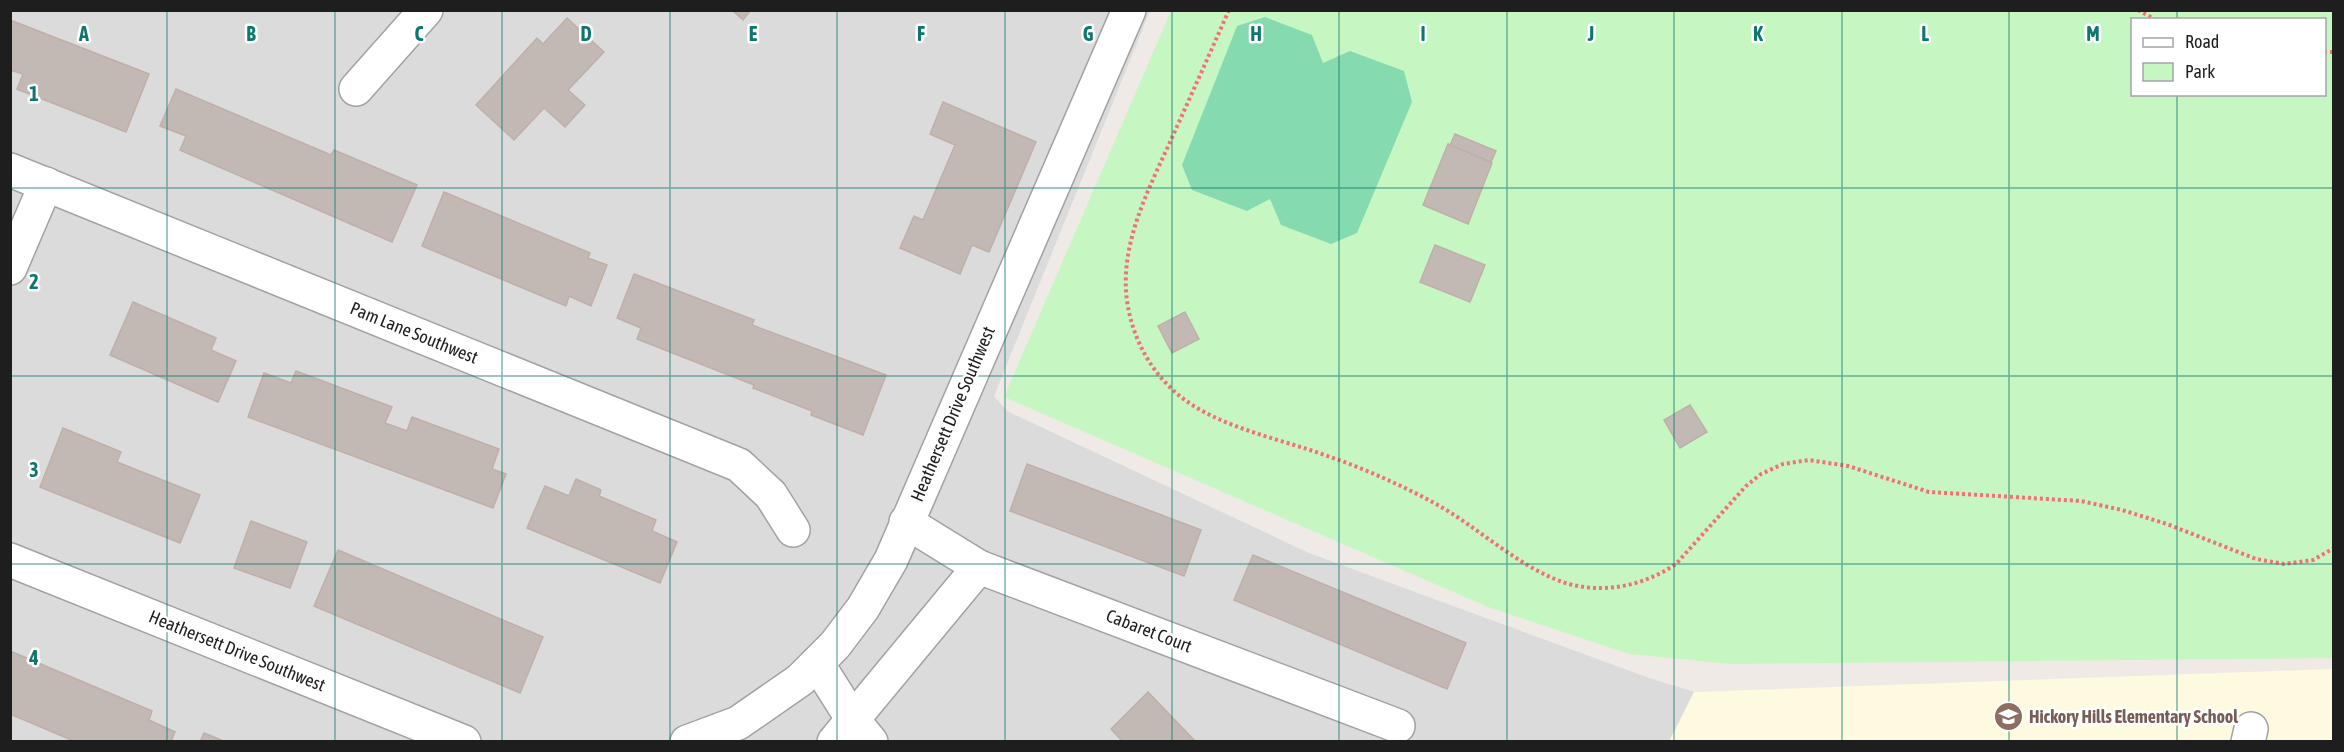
<svg xmlns="http://www.w3.org/2000/svg" width="2344" height="752" font-family="'Asap Condensed',sans-serif">
<style>
.residential{fill:#dcdbdb}
.education{fill:#fefadf}
.park{fill:#c6f7c3;fill-rule:evenodd}
.pitch{fill:#85dbaf}
.building{fill:#c3b9b4;stroke:#c0afa8;stroke-width:1.5}
.lines{fill:none;stroke-linecap:round;stroke-linejoin:round}
.minor-casing{stroke:#a2a2a2;stroke-width:36}
.path{stroke:#f57073;stroke-width:4;stroke-dasharray:3 3;stroke-linecap:butt}
.minor{stroke:#fff;stroke-width:33}
.grid{fill:none;stroke:#0f766e;stroke-width:1.5;stroke-opacity:0.55}
.labels{text-anchor:middle;stroke-width:5;stroke-linejoin:round;paint-order:stroke}
.street-label{font-size:18px;fill:#1e1e1e;stroke:#fff}
.education-label{font-size:18px;font-weight:bold;fill:#785e54;stroke:#fff;text-anchor:start}
.grid-label{font-size:20px;text-anchor:middle;font-weight:bold;fill:#0f766e;stroke:#fff;stroke-width:5;stroke-linejoin:round;paint-order:stroke}
</style>
<rect width="100%" height="100%" fill="#efeae5"/>
<polygon class="residential" points="10,11 1150,11 994,396 1007,411 1309,553 1649,678 1694,692 1669,742 11,741"/>
<polygon class="education" points="2333,669 2333,741 1669,742 1694,692"/>
<path class="park" d="M 1171,11 L 2333,11 L 2333,658 L 1730,664 L 1629,654 L 1488,607 L 1004,397 ZM 2132,20 L 2324,20 L 2324,94 L 2132,94 Z"/>
<polygon class="pitch" points="1265,17 1312,35 1323,63 1350,51 1404,71 1412,102 1357,233 1331,244 1281,225 1270,199 1247,211 1192,190 1182,165 1237,26"/>
<g class="building">
<polygon points="732,10 751,10 743,20"/>
<polygon points="567,18 604,52 568,90 585,105 565,127 544,108 514,140 476,105 537,38 543,44"/>
<polygon points="10,20 149,74 126,132 17,89 23,74 10,70"/>
<polygon points="176,89 331,155 334,150 417,185 392,242 180,150 186,136 160,126"/>
<polygon points="943,102 1036,142 989,252 972,245 960,274 900,248 914,216 923,220 955,145 930,134"/>
<polygon points="1455,134 1496,151 1491,162 1450,145"/>
<polygon points="1448,144 1492,163 1468,224 1423,205"/>
<polygon points="444,192 590,253 588,258 607,265 591,306 569,296 566,306 422,246"/>
<polygon points="1435,245 1485,265 1470,302 1420,282"/>
<polygon points="634,274 754,320 752,325 886,375 863,435 811,415 812,411 753,388 754,385 637,339 641,328 617,318"/>
<polygon points="133,302 216,338 211,350 236,361 218,402 110,355"/>
<polygon points="1185,312 1199,339 1172,353 1158,326"/>
<polygon points="296,371 392,407 385,423 407,431 412,417 499,449 492,469 506,474 493,508 248,417 264,373 291,383"/>
<polygon points="1690,405 1707,432 1680,448 1664,420"/>
<polygon points="63,428 121,452 117,462 200,495 180,543 40,487"/>
<polygon points="1027,464 1201,530 1184,576 1010,511"/>
<polygon points="576,479 601,490 599,496 656,520 652,531 677,542 660,583 527,528 545,486 569,496"/>
<polygon points="251,521 307,542 290,588 234,568"/>
<polygon points="338,550 543,637 520,693 314,606"/>
<polygon points="1253,555 1466,643 1447,689 1234,600"/>
<polygon points="10,651 152,711 149,720 175,732 171,742 76,742 10,714"/>
<polygon points="1148,692 1196,742 1123,742 1111,729"/>
<polygon points="204,733 226,742 200,742"/>
</g>
<g class="lines">
<defs>
<g id="minor">
<polyline points="356,89 426,10"/>
<polyline points="10,170 739,465 771,495 793,530"/>
<polyline points="10,268 46,184"/>
<polyline points="906,522 979,567 1398,726"/>
<polyline points="10,560 464,742"/>
<polyline points="817,663 853,720 871,742"/>
<polyline points="687,742 738,723 800,680 835,645 863,608 891,560 1129,10"/>
<polyline points="834,742 979,567"/>
<polyline points="2248,742 2251,729"/>
</g>
</defs>
<use href="#minor" class="minor-casing"/>
<g class="path">
<path d="M 1229,10 C 1211,51 1193,91 1175,131 C 1149,190 1112,253 1131,320 C 1139,350 1156,377 1181,397 C 1217,425 1267,436 1310,450 C 1353,464 1396,482 1436,504 C 1478,527 1523,571 1569,584 C 1606,594 1645,585 1676,564 L 1746,486 L 1761,474 L 1783,464 L 1809,460 L 1848,466 L 1929,492 L 2081,501 L 2122,510 L 2167,524 L 2256,559 L 2284,564 L 2313,560 L 2334,548"/>
<polyline points="2138,10 2156,20"/>
<polyline points="2324,52 2334,52"/>
</g>
<use href="#minor" class="minor"/>
</g>
<path class="grid" d="M 167,10 L 167,742M 335,10 L 335,742M 502,10 L 502,742M 670,10 L 670,742M 837,10 L 837,742M 1005,10 L 1005,742M 1172,10 L 1172,742M 1339,10 L 1339,742M 1507,10 L 1507,742M 1674,10 L 1674,742M 1842,10 L 1842,742M 2009,10 L 2009,742M 2177,10 L 2177,20M 2177,94 L 2177,742M 10,188 L 2334,188M 10,376 L 2334,376M 10,564 L 2334,564"/>
<defs>
<symbol id="school-disc" viewBox="-11 -11 22 22"><circle r="9.5" fill="#8d6e63" stroke="#fff"/><path d="M0-5L7-2L0 1L-7-2ZM-4 1L0 2.5L4 1V4Q0 6-4 4Z" fill="#fff"/></symbol>
</defs>
<g fill-rule="evenodd">
<use href="#school-disc" x="1992" y="700" width="33" height="33"/>
</g>
<g class="labels">
<g class="street-label">
<text transform="translate(414 333) rotate(22)" y="6">Pam Lane Southwest</text>
<text transform="translate(953 414) rotate(-67)" y="6">Heathersett Drive Southwest</text>
<text transform="translate(1149 631) rotate(21)" y="6">Cabaret Court</text>
<text transform="translate(237 651) rotate(22)" y="6">Heathersett Drive Southwest</text>
</g>
<g class="education-label">
<text x="2029" y="723">Hickory Hills Elementary School</text>
</g>
</g>
<g class="grid-label">
<text x="84" y="41">A</text>
<text x="251" y="41">B</text>
<text x="419" y="41">C</text>
<text x="586" y="41">D</text>
<text x="753" y="41">E</text>
<text x="921" y="41">F</text>
<text x="1088" y="41">G</text>
<text x="1256" y="41">H</text>
<text x="1423" y="41">I</text>
<text x="1591" y="41">J</text>
<text x="1758" y="41">K</text>
<text x="1925" y="41">L</text>
<text x="2093" y="41">M</text>
<text x="34" y="101">1</text>
<text x="34" y="289">2</text>
<text x="34" y="477">3</text>
<text x="34" y="665">4</text>
</g>
<rect width="2344" height="752" fill="none" stroke="#1e1e1e" stroke-width="24"/>
<rect x="2131" y="18" width="195" height="78" fill="#ffffff" stroke="#a5a5a5" stroke-width="1.5"/>
<rect x="2143" y="38" width="30" height="9" fill="#ffffff" stroke="#a5a5a5" stroke-width="1.5"/>
<text x="2185" y="48" font-size="18" fill="#1e1e1e">Road</text>
<rect x="2143" y="63" width="30" height="18" fill="#c6f7c3" stroke="#a5a5a5" stroke-width="1.5"/>
<text x="2185" y="78" font-size="18" fill="#1e1e1e">Park</text>
</svg>
